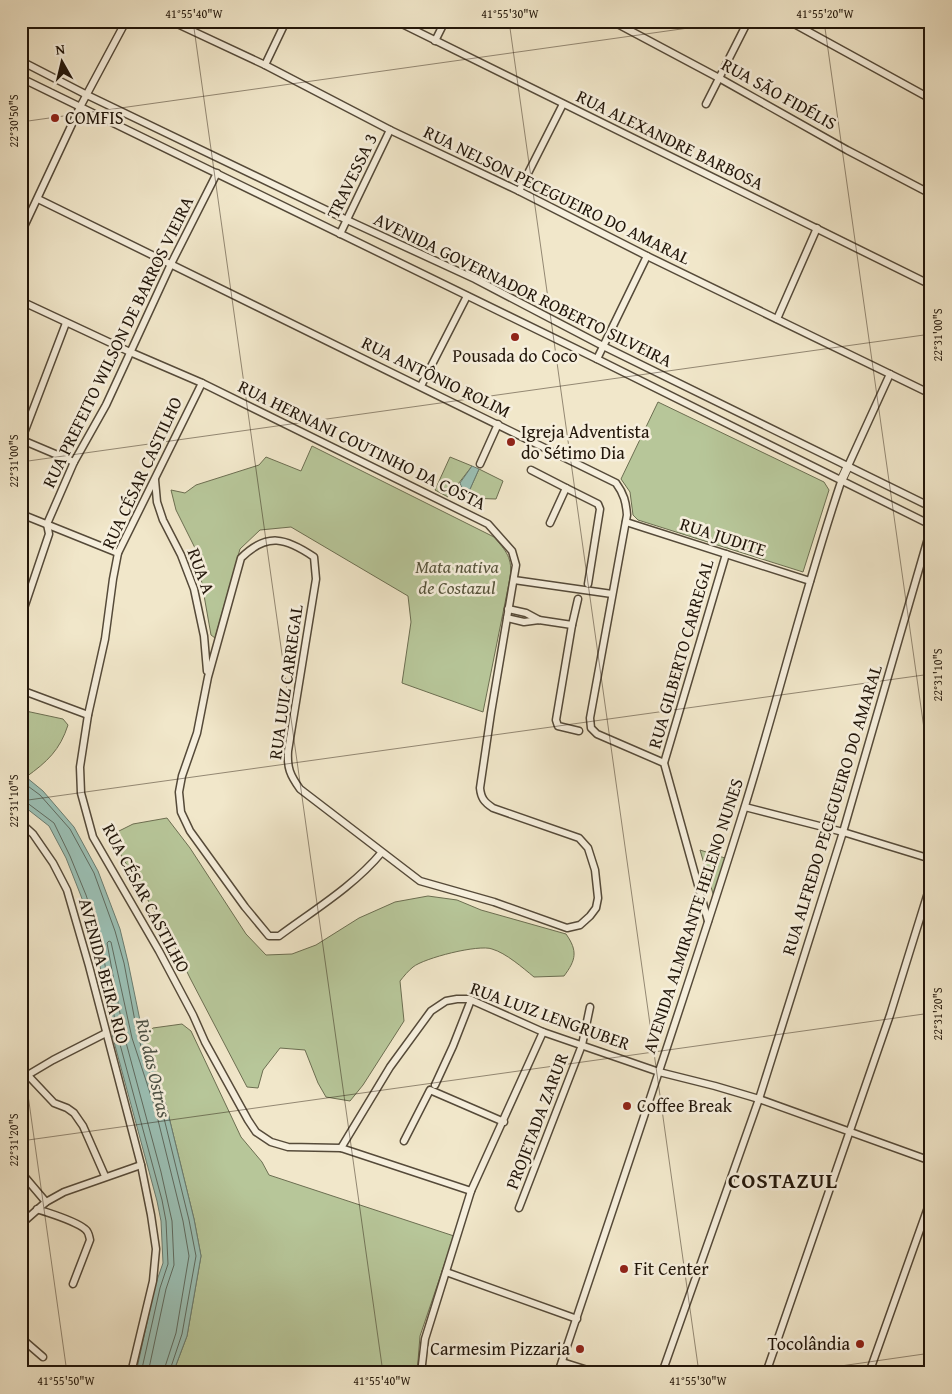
<svg xmlns="http://www.w3.org/2000/svg" width="952" height="1394" font-family="'Gentium Book Plus',serif">
<style>
.green{fill:#b7c699;stroke:#6c6e51}
.water{fill:#9bc0b5;stroke:#6a7c70}
.lines{fill:none;stroke-linecap:round;stroke-linejoin:round}
.shore{stroke:#5e6a5f;stroke-width:1}
.minor-casing{stroke:#554a39;stroke-width:9}
.tertiary-casing{stroke:#554a39;stroke-width:10}
.minor{stroke:#f6efdd;stroke-width:6}
.tertiary{stroke:#f6efdd;stroke-width:8}
.ticks{fill:none;stroke:#211509;stroke-width:1;stroke-opacity:0.45}
.poi-dot{fill:#8f2418;stroke:#f6efdd;stroke-width:2}
.labels{text-anchor:middle;stroke-width:5;stroke-linejoin:round;paint-order:stroke}
.street-label{font-size:18px;fill:#211509;stroke:#f6efdd}
.poi-label{font-size:18px;fill:#211509;stroke:#f6efdd;text-anchor:start}
.park-label{font-size:18px;font-style:italic;fill:#56533b;stroke:#f6efdd}
.water-label{font-size:19px;font-style:italic;fill:#4c5145;stroke:#f6efdd}
.district-label{font-size:22px;font-weight:bold;letter-spacing:1px;fill:#211509;stroke:#f6efdd}
.neatline{fill:none;stroke:#211509;stroke-width:2}
.ticks-label{font-size:12px;text-anchor:middle;fill:#211509}
</style>
<rect width="100%" height="100%" fill="#f1e7ca"/>
<filter id="stains"><feTurbulence type="fractalNoise" baseFrequency=".004" numOctaves="4"/><feColorMatrix values="0 0 0 0 .2 0 0 0 0 .09 0 0 0 0 .02 0 0 0 .5 -.17"/></filter>
<radialGradient id="worn" r=".72"><stop offset=".6" stop-color="#630" stop-opacity="0"/><stop offset="1" stop-color="#630" stop-opacity=".3"/></radialGradient>
<g class="green">
<polygon points="658,402 824,482 829,490 803,572 638,520 633,515 630,492 621,479"/>
<path d="M 312,446 L 494,537 C 506,551 513,558 510,578 L 483,712 L 402,683 L 411,622 L 408,596 L 291,527 L 260,530 L 240,549 L 215,638 L 211,635 L 196,550 L 176,510 L 171,490 L 185,493 L 196,485 L 259,465 L 266,457 L 301,471 Z"/>
<polygon points="450,457 472,466 448,497 435,490"/>
<polygon points="479,469 503,481 496,499 466,498"/>
<path d="M 21,710 L 63,719 L 68,725 C 60,750 47,762 26,777 L 21,776 Z"/>
<path d="M 167,818 L 190,848 L 246,934 L 266,955 L 292,954 L 316,945 L 359,918 L 395,902 L 428,896 L 457,900 L 481,910 L 566,934 C 578,951 576,960 564,976 L 534,977 C 523,968 506,953 492,949 C 479,944 424,958 413,967 C 408,971 404,976 400,981 L 404,1021 L 363,1085 L 350,1101 L 326,1097 L 318,1083 L 305,1050 L 280,1048 L 263,1070 L 258,1088 L 247,1087 L 190,978 L 170,937 L 115,845 L 111,835 L 133,824 Z"/>
<polygon points="700,850 725,858 714,897"/>
<polygon points="182,1024 191,1031 241,1137 262,1162 269,1175 454,1236 420,1336 417,1373 173,1373 187,1336 201,1256 194,1219 166,1105 143,1036 153,1028"/>
</g>
<g class="water">
<polygon points="472,466 479,469 466,498 460,483"/>
<polygon points="21,776 26,777 43,791 74,827 98,871 120,929 128,962 143,1035 166,1105 194,1219 201,1256 187,1336 173,1373 136,1373 155,1286 163,1263 161,1221 157,1201 113,1038 98,955 91,926 81,896 66,858 49,826 21,804"/>
</g>
<g class="lines">
<g class="shore">
<polyline points="21,781 40,795 70,829 94,873 115,931 124,963 138,1037 161,1106 189,1220 196,1256 182,1334 169,1373"/>
<polyline points="21,801 26,802 54,823 70,856 86,895 96,925 103,954 118,1037 162,1200 166,1221 168,1264 160,1288 141,1373"/>
<polyline points="148,1373 166,1289 174,1265 172,1221 161,1172 124,1035 107,943 109,941 111,942 132,1038 155,1108 183,1221 189,1256 176,1333 163,1373"/>
</g>
<defs>
<g id="minor">
<polyline points="171,21 265,65 390,130 519,191 647,256 931,394"/>
<polyline points="396,21 931,285"/>
<polyline points="612,21 719,78 847,150 931,194"/>
<polyline points="789,21 931,99"/>
<polyline points="435,41 445,21"/>
<polyline points="21,61 87,95 347,220 475,279 603,346 931,507"/>
<polyline points="265,65 286,21"/>
<polyline points="21,78 597,359 931,525"/>
<polyline points="706,104 748,21"/>
<polyline points="519,191 563,104"/>
<path d="M 38,199 L 616,483 C 624,494 626,502 627,515 L 590,718 L 591,728 L 597,734 L 664,763 L 708,921"/>
<polyline points="21,233 80,107 126,21"/>
<polyline points="340,234 390,130"/>
<path d="M 21,301 L 130,352 L 202,383 L 488,524 L 512,551 L 516,565 L 491,713 L 480,788 C 481,798 484,802 493,808 L 579,838 L 588,848 L 595,870 L 598,898 L 596,908 L 590,916 L 580,925 L 567,928 L 494,902 L 420,881 L 300,789 C 290,775 287,768 288,751 L 316,579 L 314,557 C 286,538 267,532 241,558 L 208,677 L 197,733 L 182,776 L 179,792 L 181,812 L 190,831 L 245,907 L 269,936 L 279,936 C 314,910 354,886 382,852"/>
<polyline points="777,319 817,228"/>
<polyline points="597,359 647,256"/>
<polyline points="202,383 118,553 113,579 105,639 88,715 80,767 81,793 93,837 159,951 193,1015 205,1042 248,1120 256,1132 271,1142 288,1147 341,1148 471,1191"/>
<polyline points="421,386 467,296"/>
<polyline points="22,440 74,462"/>
<polyline points="21,441 66,323"/>
<polyline points="480,464 498,424"/>
<polyline points="848,466 890,374"/>
<polyline points="531,470 566,488"/>
<polyline points="155,480 157,502 163,520 181,555 194,589 204,636 207,671"/>
<polyline points="21,514 118,553"/>
<polyline points="626,522 810,581"/>
<polyline points="550,523 566,488 598,504 600,509 588,584"/>
<polyline points="514,580 612,594"/>
<polyline points="578,599 572,625 556,720 558,726 579,731"/>
<polyline points="508,609 526,613 539,620"/>
<polyline points="21,617 49,534 47,524 74,462 106,405 171,264 217,173"/>
<polyline points="507,618 524,622 539,620 572,625"/>
<polyline points="21,690 88,715"/>
<polyline points="664,763 726,554"/>
<polyline points="745,807 843,832 931,859"/>
<polyline points="21,823 33,834 53,863 67,890 89,966 141,1165 151,1215 156,1249 153,1281 131,1373"/>
<polyline points="21,1068 54,1103 67,1108 74,1113 83,1126 105,1176"/>
<polyline points="21,1079 53,1060 106,1033"/>
<polyline points="435,1085 453,1046 471,1000"/>
<polyline points="404,1141 430,1090 504,1122"/>
<polyline points="341,1148 390,1067 431,1011 446,1001 457,999 469,999 543,1032 659,1072 715,1086 759,1099 931,1161"/>
<polyline points="24,1176 46,1202"/>
<polyline points="519,1208 582,1045 590,1007"/>
<path d="M 37,1209 C 51,1214 74,1220 85,1229 C 89,1232 89,1236 90,1240 L 73,1284"/>
<polyline points="21,1224 46,1202 64,1192 141,1165"/>
<polyline points="446,1272 577,1319"/>
<polyline points="21,1338 43,1357"/>
<polyline points="562,1362 597,1373"/>
<polyline points="421,1373 425,1339 471,1191 543,1032"/>
<path d="M 558,1373 C 621,1185 685,998 744,809 C 778,700 805,588 842,479"/>
<polyline points="662,1373 759,1099 843,832 931,528"/>
<polyline points="766,1373 890,1015 931,883"/>
<polyline points="869,1373 931,1199"/>
</g>
<polyline id="tertiary" points="842,479 848,466"/>
</defs>
<use href="#minor" class="minor-casing"/>
<use href="#tertiary" class="tertiary-casing"/>
<use href="#minor" class="minor"/>
<use href="#tertiary" class="tertiary"/>
</g>
<path class="ticks" d="M 193,21 L 383,1373M 509,21 L 699,1373M 824,21 L 931,778M 21,122 L 738,21M 21,462 L 931,334M 21,801 L 931,674M 21,1045 L 67,1373M 21,1141 L 931,1013M 792,1373 L 931,1353"/>
<g class="poi-dot">
<circle cx="55" cy="118" r="5"/>
<circle cx="515" cy="337" r="5"/>
<circle cx="511" cy="442" r="5"/>
<circle cx="627" cy="1106" r="5"/>
<circle cx="624" cy="1269" r="5"/>
<circle cx="860" cy="1344" r="5"/>
<circle cx="580" cy="1349" r="5"/>
</g>
<g class="labels">
<g class="street-label">
<text transform="translate(779 94) rotate(29)" y="6">RUA SÃO FIDÉLIS</text>
<text transform="translate(670 140) rotate(26)" y="6">RUA ALEXANDRE BARBOSA</text>
<text transform="translate(352 176) rotate(-64)" y="6">TRAVESSA 3</text>
<text transform="translate(557 195) rotate(26)" y="6">RUA NELSON PECEGUEIRO DO AMARAL</text>
<text transform="translate(523 290) rotate(26)" y="6">AVENIDA GOVERNADOR ROBERTO SILVEIRA</text>
<text transform="translate(118 342) rotate(-64)" y="6">RUA PREFEITO WILSON DE BARROS VIEIRA</text>
<text transform="translate(436 377) rotate(26)" y="6">RUA ANTÔNIO ROLIM</text>
<text transform="translate(362 445) rotate(26)" y="6">RUA HERNANI COUTINHO DA COSTA</text>
<text transform="translate(142 473) rotate(-65)" y="6">RUA CÉSAR CASTILHO</text>
<text transform="translate(723 537) rotate(18)" y="6">RUA JUDITE</text>
<text transform="translate(201 571) rotate(70)" y="6">RUA A</text>
<text transform="translate(681 654) rotate(-74)" y="6">RUA GILBERTO CARREGAL</text>
<text transform="translate(286 682) rotate(-82)" y="6">RUA LUIZ CARREGAL</text>
<text transform="translate(832 810) rotate(-73)" y="6">RUA ALFREDO PECEGUEIRO DO AMARAL</text>
<text transform="translate(146 898) rotate(62)" y="6">RUA CÉSAR CASTILHO</text>
<text transform="translate(693 916) rotate(-72)" y="6">AVENIDA ALMIRANTE HELENO NUNES</text>
<text transform="translate(104 971) rotate(75)" y="6">AVENIDA BEIRA RIO</text>
<text transform="translate(550 1016) rotate(20)" y="6">RUA LUIZ LENGRUBER</text>
<text transform="translate(537 1121) rotate(-69)" y="6">PROJETADA ZARUR</text>
</g>
<g class="poi-label">
<text x="65" y="124">COMFIS</text>
<text x="515" y="362" text-anchor="middle">Pousada do Coco</text>
<text x="521" y="438">Igreja Adventista<tspan x="521" dy="21">do Sétimo Dia</tspan></text>
<text x="637" y="1112">Coffee Break</text>
<text x="634" y="1275">Fit Center</text>
<text x="850" y="1350" text-anchor="end">Tocolândia</text>
<text x="570" y="1355" text-anchor="end">Carmesim Pizzaria</text>
</g>
<g class="park-label">
<text x="457" y="573">Mata nativa<tspan x="457" dy="21">de Costazul</tspan></text>
</g>
<g class="water-label">
<text transform="translate(154 1068) rotate(77)" y="7">Rio das Ostras</text>
</g>
<g class="district-label">
<text x="783" y="1188">COSTAZUL</text>
</g>
</g>
<rect width="952" height="1394" fill="none" stroke="#f1e7ca" stroke-width="55"/>
<g transform="translate(62 62) rotate(352)" stroke="#f6efdd" stroke-width="4" paint-order="stroke">
<path d="M0-4L9 19L0 12L-9 19Z" fill="#211509"/>
<text y="-8" font-size="14" font-weight="bold" text-anchor="middle" fill="#211509">N</text>
</g>
<rect x="28" y="28" width="896" height="1338" class="neatline"/>
<g class="ticks-label">
<text x="194" y="18">41°55'40"W</text>
<text x="510" y="18">41°55'30"W</text>
<text x="825" y="18">41°55'20"W</text>
<text transform="translate(14 121) rotate(-90)" y="4">22°30'50"S</text>
<text transform="translate(938 335) rotate(-90)" y="4">22°31'00"S</text>
<text transform="translate(14 461) rotate(-90)" y="4">22°31'00"S</text>
<text transform="translate(938 675) rotate(-90)" y="4">22°31'10"S</text>
<text transform="translate(14 801) rotate(-90)" y="4">22°31'10"S</text>
<text transform="translate(938 1014) rotate(-90)" y="4">22°31'20"S</text>
<text transform="translate(14 1140) rotate(-90)" y="4">22°31'20"S</text>
<text x="66" y="1385">41°55'50"W</text>
<text x="382" y="1385">41°55'40"W</text>
<text x="698" y="1385">41°55'30"W</text>
</g>
<rect width="100%" height="100%" filter="url(#stains)"/>
<rect width="100%" height="100%" fill="url(#worn)"/>
</svg>
